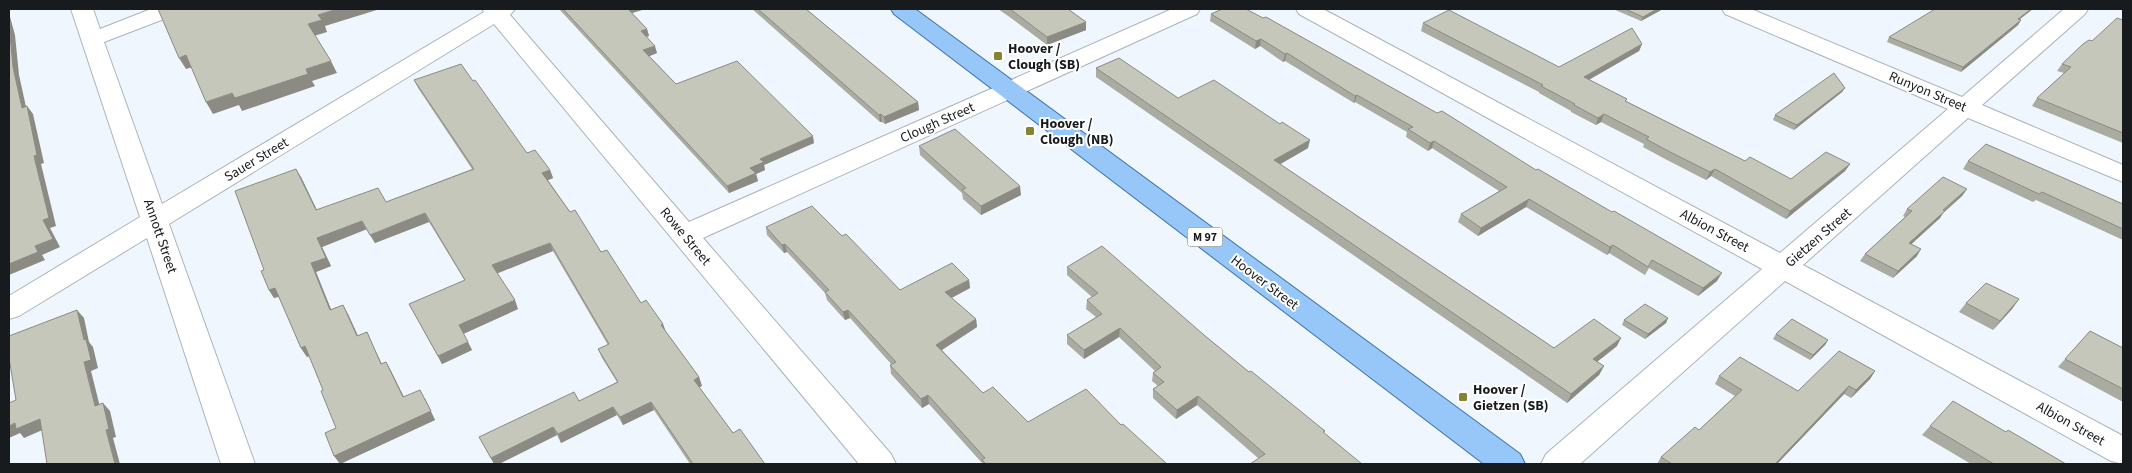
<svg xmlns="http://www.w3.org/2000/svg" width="2132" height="473" font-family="'Source Sans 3',sans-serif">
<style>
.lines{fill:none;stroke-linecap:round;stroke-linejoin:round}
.minor-casing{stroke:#abb3bc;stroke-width:2}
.major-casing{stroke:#3e72a8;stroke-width:2}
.minor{fill:#fff;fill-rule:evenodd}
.major{fill:#97c7f8;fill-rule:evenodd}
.wall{fill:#aaaba1}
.shaded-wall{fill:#8b8b83}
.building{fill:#c6c7bb;stroke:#8b8b83}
.poi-dot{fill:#838530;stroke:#fff;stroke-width:2}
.labels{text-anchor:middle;stroke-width:4;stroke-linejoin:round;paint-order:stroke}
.shield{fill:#fff;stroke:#5d5f62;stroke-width:1}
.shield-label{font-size:12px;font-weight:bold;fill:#181b1e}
.poi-label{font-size:14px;font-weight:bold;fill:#181b1e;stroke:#fff;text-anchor:start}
.street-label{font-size:14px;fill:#181b1e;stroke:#fff}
</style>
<rect width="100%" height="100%" fill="#eff6fe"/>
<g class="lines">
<defs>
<g id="minor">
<polygon points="71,9 93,9 100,29 151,9 180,9 177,14 104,42 162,204 484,12 482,9 515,9 510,15 689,222 1172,9 1200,9 1197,14 703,238 891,454 896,464 859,464 494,24 169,224 255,464 221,464 147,238 19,316 9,319 9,296 140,217"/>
<polygon points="1296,9 1323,9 1780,253 1948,109 1725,14 1722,9 1751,9 1962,97 2064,9 2088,9 2085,14 1982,105 2123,165 2123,182 1968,118 1803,265 2123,436 2123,464 2111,461 1785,281 1580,464 1541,464 1546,454 1762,269 1299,14"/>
</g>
<polygon id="major" points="891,9 915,9 1520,454 1525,464 1484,464 894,14"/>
</defs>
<use href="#minor" class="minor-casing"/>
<use href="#major" class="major-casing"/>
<use href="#minor" class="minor"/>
<use href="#major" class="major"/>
</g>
<g class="wall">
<polygon points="559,9 645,9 632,13 647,29 649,36 646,37 657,53 649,56 676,84 814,143 764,165 765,170 756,174 758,181 729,193"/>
<polygon points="752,9 806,9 918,102 919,110 885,124 882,122 880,122"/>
<polygon points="998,9 1068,9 1086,22 1086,30 1047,45 1011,18"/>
<polygon points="1613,9 1663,9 1641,21"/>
<polygon points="1211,14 1536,170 1717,281 1698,296 1649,268 1645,275 1609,253 1607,255 1526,207 1478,236 1458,222 1461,214 1499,191 1432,148 1428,151 1406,137 1407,132 1355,102 1354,103 1285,61 1283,62 1260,46 1255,49 1210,21"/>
<polygon points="2020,20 2021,20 2018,25 1961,72 1887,42 1889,37"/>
<polygon points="2123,20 2123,143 2032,106 2037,98 2064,73 2057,71 2062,64 2092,41"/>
<polygon points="1423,23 1559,67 1642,44 1639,51 1589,80 1627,99 1626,101 1745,161 1791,179 1850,164 1845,171 1786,219 1711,176 1706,180 1667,160 1643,147 1644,144 1601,122 1596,125 1571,112 1571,111 1539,93 1539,92 1421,31"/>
<polygon points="1096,68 1178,98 1308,148 1280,164 1554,348 1617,346 1597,362 1604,366 1599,375 1567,403 1096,77"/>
<polygon points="414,80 527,153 550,170 553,178 548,180 570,212 601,252 641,303 663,324 666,332 699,377 702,386 699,387 733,433 765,464 690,464 654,410 623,425 617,415 561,443 557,435 499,464 494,464 479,437 579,401 617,382 602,358 598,349 608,345 553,251 497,273 518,309 463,334 472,350 442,364 409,304 465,281 429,222 375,243 367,229 322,247 331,266 316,272 331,310 348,314 358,336 367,332 371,341 382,364 386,362 391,371 404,397 425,398 435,420 340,464 336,428 323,390 309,356 307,357 301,348 279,297 274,298 269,290 264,270 301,177 317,210 386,202 472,169 418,88"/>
<polygon points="1845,88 1842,92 1794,130 1773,120 1775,115"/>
<polygon points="919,146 1021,195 981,215 963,199 962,193 920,155"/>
<polygon points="1968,161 2123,204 2123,240 2036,200 2033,202 1963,169"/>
<polygon points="1967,189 1962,196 1943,213 1940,218 1911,244 1917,256 1893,278 1860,261 1865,254 1905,217 1903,216 1907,209"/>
<polygon points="766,227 842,236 900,290 969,280 970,288 951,298 976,319 977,327 942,350 983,393 1028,422 1121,425 1167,464 982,464 982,463 929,404 922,408 891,374 890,365 892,365 850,318 845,320 827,300 825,293 787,252 784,253 767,235"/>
<polygon points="1067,267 1204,335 1249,372 1325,431 1324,433 1258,458 1197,405 1176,419 1153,398 1153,389 1158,386 1152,381 1153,373 1155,371 1119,337 1084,359 1067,344 1067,335 1096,317 1086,309 1087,300 1092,297 1067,275"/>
<polygon points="2019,299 2012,309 1993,330 1959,312 1966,303"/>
<polygon points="1668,318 1666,323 1645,339 1622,325 1624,320"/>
<polygon points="2090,331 2123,348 2123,402 2058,367"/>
<polygon points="1776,334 1828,340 1825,345 1810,360 1773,339"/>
<polygon points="1875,371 1870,379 1851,398 1844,394 1777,464 1657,464 1661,457 1699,430 1735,396 1715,384 1719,376 1798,391"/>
<polygon points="1930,426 2006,432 2066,464 1971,464 1922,435"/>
</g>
<g class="shaded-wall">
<polygon points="337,9 380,9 325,26 327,32 314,36 308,24 318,15"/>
<polygon points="627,9 645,9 629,14"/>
<polygon points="1657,9 1663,9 1641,21 1643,17"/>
<polygon points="2031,9 2033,9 2015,23 2018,19"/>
<polygon points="9,13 15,35 19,75 28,116 22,108 13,67 9,24"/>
<polygon points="2021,20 2018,25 1961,72 1963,67"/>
<polygon points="1086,22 1086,30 1047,45 1047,37"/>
<polygon points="647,29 649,36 643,38 641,31"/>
<polygon points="1261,39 1260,46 1255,49 1256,41"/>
<polygon points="1642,44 1639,51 1581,84 1584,77"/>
<polygon points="655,46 657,53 645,58 643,50"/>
<polygon points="1287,53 1285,61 1283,62 1285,54"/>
<polygon points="186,55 193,67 186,69 179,58"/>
<polygon points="331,61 337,73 312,81 315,86 242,111 239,105 213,114 206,102"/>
<polygon points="1845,88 1842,92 1794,130 1797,125"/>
<polygon points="1357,95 1355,102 1354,103 1355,96"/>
<polygon points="918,102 919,110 885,124 884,117"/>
<polygon points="27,106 33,114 44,163 41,164 56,226 50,228 60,247 42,255 45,260 9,275 9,264 43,220"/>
<polygon points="881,114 882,122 880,122 879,115"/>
<polygon points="1604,114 1601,122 1596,125 1598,118"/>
<polygon points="813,136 814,143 764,165 765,170 756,174 758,181 729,193 727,186 750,168 760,159"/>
<polygon points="1310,140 1308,148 1272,169 1274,160"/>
<polygon points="1434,141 1432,148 1428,151 1430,143"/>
<polygon points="1850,164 1845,171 1786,219 1790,211"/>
<polygon points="296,169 301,177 321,219 316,210"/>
<polygon points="1715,169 1711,176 1706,180 1710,172"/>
<polygon points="550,170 553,178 546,181 542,173"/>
<polygon points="1020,186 1021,195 981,215 981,206"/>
<polygon points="1967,189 1962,196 1943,213 1940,218 1905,250 1909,243"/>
<polygon points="1529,199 1526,207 1478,236 1481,228"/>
<polygon points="425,213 429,222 375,243 370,235"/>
<polygon points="362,221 367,229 322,247 331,266 316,272 335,319 330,310 311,263 317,238"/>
<polygon points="550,243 553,251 496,274 492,265"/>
<polygon points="785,244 787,252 784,253 782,245"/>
<polygon points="1613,245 1609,253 1607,255 1610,247"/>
<polygon points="1921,249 1917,256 1893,278 1898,271"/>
<polygon points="1722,273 1717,281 1698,296 1703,288"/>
<polygon points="969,280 970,288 946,301 945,292"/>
<polygon points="275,288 280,296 274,298 269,290"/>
<polygon points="2019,299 2012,309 1993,330 2000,321"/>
<polygon points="515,300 518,309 463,334 459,325"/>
<polygon points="343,305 348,314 362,345 357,336"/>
<polygon points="77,310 84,318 89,342 93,347 98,368 91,371 102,415 95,406 84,362 84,340"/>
<polygon points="848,310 850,318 845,320 843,312"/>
<polygon points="1668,318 1666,323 1645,339 1648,334"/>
<polygon points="976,319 977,327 937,353 936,345"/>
<polygon points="663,324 666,333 661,325"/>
<polygon points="1120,328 1119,337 1084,359 1084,350"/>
<polygon points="1621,338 1617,346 1589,368 1593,359"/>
<polygon points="1828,340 1825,345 1810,360 1813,355"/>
<polygon points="468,342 472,350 442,364 438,356"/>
<polygon points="305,346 311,355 307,357 301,348"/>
<polygon points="386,362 391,371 408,406 403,397"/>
<polygon points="1604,366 1599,375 1567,403 1571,394"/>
<polygon points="1875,371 1870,379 1851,398 1856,390"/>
<polygon points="699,377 702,386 697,388 694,380"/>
<polygon points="1849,386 1844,394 1777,464 1775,464"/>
<polygon points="420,390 435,420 340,464 334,456"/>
<polygon points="928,395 929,404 922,408 921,399"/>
<polygon points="1198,396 1197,405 1176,419 1177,410"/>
<polygon points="651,402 654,410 623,425 620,417"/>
<polygon points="103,403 110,411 116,437 113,438 120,464 115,464 106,430"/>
<polygon points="613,407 617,415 561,443 558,434"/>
<polygon points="40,419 47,428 24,438 20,433 9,438 9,426 15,423"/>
<polygon points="553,427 557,435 499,464 494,464 491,458"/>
</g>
<g class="building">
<polygon points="158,9 337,9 318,15 322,20 308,24 331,61 306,69 308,74 235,98 232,93 206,102 186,55 179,58"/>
<polygon points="563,9 628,9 647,29 641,31 655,46 643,50 676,84 737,61 813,136 760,159 764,162 750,168 756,173 727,186"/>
<polygon points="758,9 806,9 918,102 884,117 881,114 879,115"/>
<polygon points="1010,9 1068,9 1086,22 1047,37"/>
<polygon points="1222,9 1246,9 1263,18 1266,17 1437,113 1442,111 1536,170 1538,169 1612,212 1614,211 1722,273 1703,288 1652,260 1648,267 1613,245 1610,247 1529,199 1481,228 1461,214 1507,187 1434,141 1430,143 1408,129 1413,127 1357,95 1355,96 1287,53 1285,54 1261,39 1256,41 1211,14"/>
<polygon points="1625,9 1657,9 1643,17"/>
<polygon points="1935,9 2031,9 2018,19 2021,20 1963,67 1889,37"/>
<polygon points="1449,10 1559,67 1632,28 1642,44 1584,77 1627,99 1625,101 1745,161 1750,157 1791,179 1826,152 1850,164 1790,211 1715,169 1710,172 1670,152 1646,139 1649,137 1604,114 1598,118 1574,105 1575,104 1541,86 1543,85 1423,23"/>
<polygon points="2117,18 2123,20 2123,52 2122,53 2123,53 2123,133 2037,98 2071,67 2062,64 2083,44 2089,40 2092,41"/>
<polygon points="9,24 13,67 22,108 27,106 37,155 34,156 49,218 43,220 53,239 35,246 38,252 9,264"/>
<polygon points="1119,58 1178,98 1214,80 1280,124 1282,122 1310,140 1274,160 1554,348 1594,319 1621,338 1593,359 1604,366 1571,394 1096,68"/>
<polygon points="461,64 473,81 475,80 527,153 535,150 550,170 542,173 570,212 575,210 601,252 607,250 641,303 646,300 663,324 661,325 699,377 694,380 733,433 740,429 765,464 693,464 651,402 620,417 613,407 558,434 553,427 491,458 479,437 574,392 579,401 618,382 598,349 609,344 550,243 492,265 515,300 459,325 468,342 438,356 409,304 465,280 425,213 370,235 362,221 317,238 326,258 311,263 330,310 343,305 357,336 367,332 381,364 386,362 403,397 420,390 431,411 334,456 325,433 336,428 321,391 323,390 305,346 301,348 275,288 269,290 261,271 264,270 235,191 296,169 316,210 378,188 386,202 474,169 414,80"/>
<polygon points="1834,73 1845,88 1797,125 1775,115"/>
<polygon points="955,129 1020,186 981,206 962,190 966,188 919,146"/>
<polygon points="1986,144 2123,204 2123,229 2042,192 2039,194 1968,161"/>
<polygon points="1943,177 1967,189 1943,210 1945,211 1909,243 1921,249 1898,271 1865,254 1912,211 1907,209"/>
<polygon points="812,206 842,236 846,234 900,290 952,263 969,280 945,292 976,319 936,345 983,393 993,387 1028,422 1086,389 1121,425 1123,424 1167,464 986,464 982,460 985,458 928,395 921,399 890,365 896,362 848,310 843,312 825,292 829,290 785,244 782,245 766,227"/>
<polygon points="1102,246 1204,335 1249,372 1251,371 1325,431 1323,432 1362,464 1250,464 1265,454 1198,396 1177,410 1153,389 1164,382 1153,373 1161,367 1120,328 1084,350 1067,335 1102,314 1087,300 1098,293 1067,267"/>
<polygon points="1986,283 2019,299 2000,321 1966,303"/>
<polygon points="1645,304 1668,318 1648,334 1624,320"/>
<polygon points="77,310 84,340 86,339 91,360 84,362 95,406 103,403 109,429 106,430 115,464 47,464 40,419 16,429 15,423 9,426 9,403 16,400 9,358 9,336"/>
<polygon points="1792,319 1828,340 1813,355 1776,334"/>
<polygon points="2090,331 2123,348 2123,389 2065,359"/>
<polygon points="1839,351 1875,371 1856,390 1849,386 1775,464 1672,464 1661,457 1695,427 1699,430 1742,390 1719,376 1740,357 1798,391"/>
<polygon points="1953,401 2006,432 2008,430 2066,464 1994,464 1930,426"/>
</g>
<g class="poi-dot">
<rect x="993" y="51" width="10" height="10" rx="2.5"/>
<rect x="1025" y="126" width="10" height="10" rx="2.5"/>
<rect x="1458" y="392" width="10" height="10" rx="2.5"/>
</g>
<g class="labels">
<rect class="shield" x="1187.5" y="227.5" width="35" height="19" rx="4"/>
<g class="shield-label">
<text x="1205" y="241">M 97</text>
</g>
<g class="poi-label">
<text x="1008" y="53">Hoover /<tspan x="1008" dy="16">Clough (SB)</tspan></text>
<text x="1040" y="128">Hoover /<tspan x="1040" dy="16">Clough (NB)</tspan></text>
<text x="1473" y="394">Hoover /<tspan x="1473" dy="16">Gietzen (SB)</tspan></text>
</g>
<g class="street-label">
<text transform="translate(1928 91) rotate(23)" y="5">Runyon Street</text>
<text transform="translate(937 122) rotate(-24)" y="5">Clough Street</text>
<text transform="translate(256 159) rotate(-31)" y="5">Sauer Street</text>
<text transform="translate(1715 230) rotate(28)" y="5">Albion Street</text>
<text transform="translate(161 236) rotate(71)" y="5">Annott Street</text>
<text transform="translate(686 236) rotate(50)" y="5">Rowe Street</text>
<text transform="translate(1818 237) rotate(-41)" y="5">Gietzen Street</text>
<text transform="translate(1265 282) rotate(37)" y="5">Hoover Street</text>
<text transform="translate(2071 423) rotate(29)" y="5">Albion Street</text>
</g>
</g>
<rect width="2132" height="473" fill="none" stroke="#181b1e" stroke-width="20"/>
</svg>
